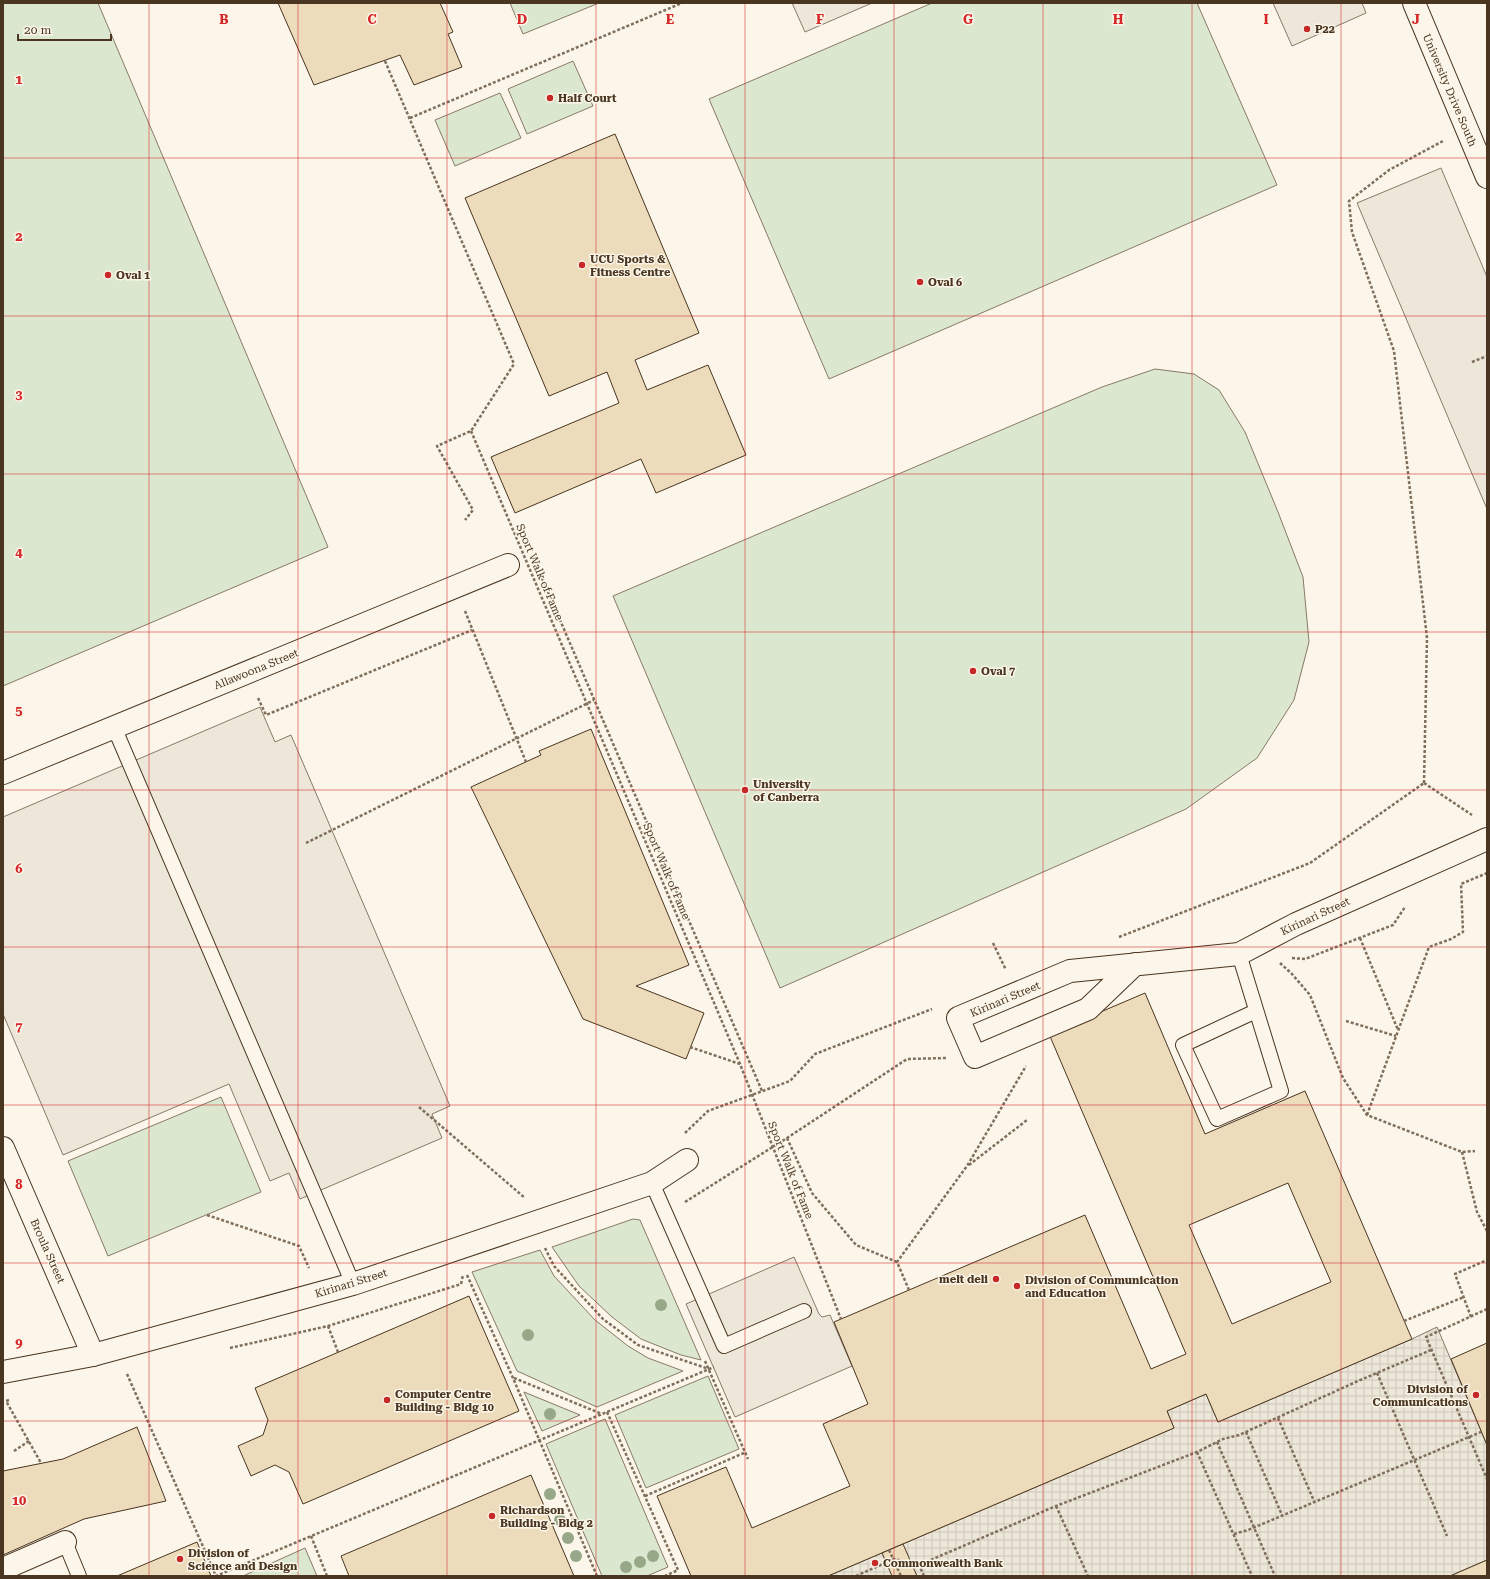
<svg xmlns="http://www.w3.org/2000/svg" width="1490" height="1579" font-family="'Roboto Serif',serif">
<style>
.green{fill:#dce7d0;stroke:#887966}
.parking{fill:#ede7d9;stroke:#887966}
.plaza{fill:url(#plaza-grid);stroke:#887966}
.building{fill:#ecdcbc;stroke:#4a3520;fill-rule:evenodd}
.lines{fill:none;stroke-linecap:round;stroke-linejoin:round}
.lane-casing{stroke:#4a3520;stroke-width:16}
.street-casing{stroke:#4a3520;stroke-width:24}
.path{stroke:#7f6f5c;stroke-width:2.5;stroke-dasharray:3 2;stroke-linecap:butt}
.lane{stroke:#fbf6e9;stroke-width:14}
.street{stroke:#fbf6e9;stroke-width:22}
.path-bridge{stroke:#7f6f5c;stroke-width:2.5;stroke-dasharray:3 2;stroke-linecap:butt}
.tree{fill:#96a887}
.grid{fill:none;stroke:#d62828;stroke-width:1;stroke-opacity:0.55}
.poi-dot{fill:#c62828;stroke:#fbf6e9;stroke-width:1.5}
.labels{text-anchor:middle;stroke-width:3;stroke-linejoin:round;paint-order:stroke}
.poi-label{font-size:11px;font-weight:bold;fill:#4a3520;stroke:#fbf6e9;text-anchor:start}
.street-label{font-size:11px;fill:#4a3520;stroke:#fbf6e9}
.grid-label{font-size:13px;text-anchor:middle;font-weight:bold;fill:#d62828;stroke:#fbf6e9;stroke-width:3;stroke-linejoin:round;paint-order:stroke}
</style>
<defs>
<pattern id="plaza-grid" width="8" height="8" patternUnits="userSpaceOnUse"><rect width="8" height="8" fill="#ede7d9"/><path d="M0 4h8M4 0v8" fill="none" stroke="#cdc7ba"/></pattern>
</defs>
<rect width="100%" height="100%" fill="#fbf6e9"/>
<g class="green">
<polygon points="3,3 98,3 328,547 3,686"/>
<polygon points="510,3 599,3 523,34"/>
<polygon points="932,3 1197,3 1277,185 829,379 709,99"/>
<polygon points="573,61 593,106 527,134 508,89"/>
<polygon points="500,93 521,138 455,166 435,120"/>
<polygon points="1155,369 1194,374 1219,390 1245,432 1278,512 1303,577 1309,642 1294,700 1257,758 1186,809 780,988 613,596 1102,387"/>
<polygon points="221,1097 261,1192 108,1256 68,1161"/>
<polygon points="633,1219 640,1220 701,1360 681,1355 641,1339 612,1317 579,1286 552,1247"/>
<polygon points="540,1250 554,1276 595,1320 628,1346 648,1358 683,1371 597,1407 517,1371 472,1272"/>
<polygon points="708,1376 739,1449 646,1488 615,1415"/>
<polygon points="524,1392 580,1415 542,1431"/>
<polygon points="605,1419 668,1567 647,1576 602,1576 546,1444"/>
<polygon points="305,1548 317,1576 243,1576"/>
</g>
<g class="parking">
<polygon points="792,3 872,3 805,32"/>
<polygon points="1273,3 1362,3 1366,13 1292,46"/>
<polygon points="1441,168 1487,277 1487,509 1357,203"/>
<polygon points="260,707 275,742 291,735 450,1106 432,1114 442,1138 300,1199 289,1173 270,1181 229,1084 63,1155 3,1014 3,817"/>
<polygon points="794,1257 819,1314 822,1317 830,1315 852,1366 735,1417 686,1304"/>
</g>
<polygon class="plaza" points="1437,1327 1487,1445 1487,1560 1450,1576 828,1576 1174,1428 1167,1411 1206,1394 1218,1422 1412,1339"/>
<g class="building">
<polygon points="278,3 440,3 453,32 448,34 462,67 414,85 400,55 314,85"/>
<polygon points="615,134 699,333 635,360 647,390 708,365 746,455 656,493 641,459 515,513 491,457 619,403 607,372 549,396 465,198"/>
<polygon points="591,729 689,965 636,986 704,1013 686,1059 583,1019 471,787 541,755 539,751"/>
<path d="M 1145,993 L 1205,1134 L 1305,1091 L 1412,1339 L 1218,1422 L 1206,1394 L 1167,1411 L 1174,1428 L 828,1576 L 691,1576 L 657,1496 L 726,1467 L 752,1528 L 850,1486 L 823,1424 L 868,1404 L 834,1322 L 1085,1215 L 1151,1369 L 1186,1354 L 1049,1034 ZM 1288,1183 L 1331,1282 L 1232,1324 L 1189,1225 Z"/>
<polygon points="469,1296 519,1411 303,1504 289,1472 275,1465 251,1476 238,1446 263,1435 268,1420 255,1388"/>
<polygon points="1487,1343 1487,1445 1451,1359"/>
<polygon points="137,1427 166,1501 84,1519 3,1555 3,1471 63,1459"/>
<polygon points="531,1475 574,1576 349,1576 341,1556"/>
<polygon points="197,1542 211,1576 117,1576"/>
<polygon points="903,1544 917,1576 892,1576 882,1553"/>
<polygon points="1487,1560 1487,1576 1450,1576"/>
</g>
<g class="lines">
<defs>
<g id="lane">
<polyline points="114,727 353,1284"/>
<polyline points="1239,954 1281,1091 1217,1119 1183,1045 1256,1011"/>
<polyline points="652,1183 724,1346 804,1311"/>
<polyline points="65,1542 79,1576"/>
</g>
<g id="street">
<polyline points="1414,3 1487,177"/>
<polyline points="3,773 508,565"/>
<polyline points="1135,964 1088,1009 975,1057 958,1018 1070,971 1239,954 1296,924 1487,839"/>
<polyline points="3,1148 93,1355"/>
<polyline points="3,1372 93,1355 353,1284 652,1183 687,1160"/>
<polyline points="3,1569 65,1542"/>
</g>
</defs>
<use href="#lane" class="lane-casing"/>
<use href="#street" class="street-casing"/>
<g class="path">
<polyline points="385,61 514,364 471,431 437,446 473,510 465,520"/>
<polyline points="410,118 682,3"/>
<polyline points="1472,362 1487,356"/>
<polyline points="536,564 762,1091"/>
<polyline points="465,611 526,762"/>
<polyline points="258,698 266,715 472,630"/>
<polyline points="1424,783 1427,638 1394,351 1352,232 1349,201 1389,170 1443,141"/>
<polyline points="1424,783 1472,815"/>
<polyline points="306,843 594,700"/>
<polyline points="1119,937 1310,863 1424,783"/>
<polyline points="1360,938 1398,1030"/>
<polyline points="993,943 1006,970"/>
<polyline points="1292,958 1305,959 1393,925 1405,907"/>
<polyline points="1280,963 1292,974 1310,995 1343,1078 1367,1115 1462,1152 1475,1151"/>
<polyline points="1346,1021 1396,1036"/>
<polyline points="690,1047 740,1064"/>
<polyline points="419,1107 525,1198"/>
<polyline points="1367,1115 1429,947 1451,939 1463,932 1461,884 1487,873"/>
<polyline points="685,1133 708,1111 790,1081 815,1054 932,1009"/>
<polyline points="787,1138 812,1193 856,1245 897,1262"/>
<polyline points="1462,1152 1477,1212 1487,1231"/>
<polyline points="969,1165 1027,1120"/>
<polyline points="685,1202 787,1138 907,1059 946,1058"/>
<polyline points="207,1215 299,1246 309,1268"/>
<polyline points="545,1248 554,1266 603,1319 638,1345 709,1369"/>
<polyline points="467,1275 513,1378 597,1576"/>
<polyline points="909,1290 897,1262 967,1166 1026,1066"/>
<polyline points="1487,1309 1426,1337 1487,1479"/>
<polyline points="1471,1317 1455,1274 1487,1260"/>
<polyline points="1404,1321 1464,1297"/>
<polyline points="328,1326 338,1352"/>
<polyline points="230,1348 328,1326 461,1284 463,1275"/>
<polyline points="705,1361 748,1459"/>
<polyline points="1377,1373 1447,1536"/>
<polyline points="127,1374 216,1576 714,1367"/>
<polyline points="514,1378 602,1414"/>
<polyline points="9,1400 6,1401 41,1463"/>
<polyline points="607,1412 678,1570 665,1576"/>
<polyline points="1278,1418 1314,1501"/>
<polyline points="1246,1432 1282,1515"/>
<polyline points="1217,1442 1275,1576"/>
<polyline points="14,1451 29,1441"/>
<polyline points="1197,1452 1252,1576"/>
<polyline points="645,1496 744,1453"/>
<polyline points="1056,1506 1088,1576"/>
<polyline points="1234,1534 1248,1530 1481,1432"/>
<polyline points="311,1536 327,1576"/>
<polyline points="889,1550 901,1576"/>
<polyline points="856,1576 894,1559 919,1565"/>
<polyline points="924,1576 919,1565 1056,1506 1197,1452 1223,1439 1239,1435 1358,1381 1431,1350"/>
</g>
<use href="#lane" class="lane"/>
<use href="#street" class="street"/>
<polyline class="path-bridge" points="471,431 740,1064 841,1319"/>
</g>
<g class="tree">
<circle cx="661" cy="1305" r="6"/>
<circle cx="528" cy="1335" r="6"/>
<circle cx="550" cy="1414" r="6"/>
<circle cx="550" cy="1494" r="6"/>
<circle cx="560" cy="1520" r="6"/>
<circle cx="568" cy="1538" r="6"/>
<circle cx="576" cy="1556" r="6"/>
<circle cx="653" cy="1556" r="6"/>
<circle cx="640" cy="1562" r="6"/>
<circle cx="626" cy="1567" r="6"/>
</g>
<path class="grid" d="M 149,3 L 149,1576M 298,3 L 298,1576M 447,3 L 447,1576M 596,3 L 596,1576M 745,3 L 745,1576M 894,3 L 894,1576M 1043,3 L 1043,1576M 1192,3 L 1192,1576M 1341,3 L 1341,1576M 3,158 L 1487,158M 3,316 L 1487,316M 3,474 L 1487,474M 3,632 L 1487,632M 3,790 L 1487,790M 3,947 L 1487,947M 3,1105 L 1487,1105M 3,1263 L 1487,1263M 3,1421 L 1487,1421"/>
<g class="poi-dot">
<circle cx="1307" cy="29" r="4"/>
<circle cx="550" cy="98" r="4"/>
<circle cx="582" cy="265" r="4"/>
<circle cx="108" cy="275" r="4"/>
<circle cx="920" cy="282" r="4"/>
<circle cx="973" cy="671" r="4"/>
<circle cx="745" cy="790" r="4"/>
<circle cx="996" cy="1279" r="4"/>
<circle cx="1017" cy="1286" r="4"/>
<circle cx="1476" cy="1395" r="4"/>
<circle cx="387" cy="1400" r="4"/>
<circle cx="492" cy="1516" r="4"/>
<circle cx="180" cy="1559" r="4"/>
<circle cx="875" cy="1563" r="4"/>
</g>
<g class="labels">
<g class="poi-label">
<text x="1315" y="33">P22</text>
<text x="558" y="102">Half Court</text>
<text x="590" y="263">UCU Sports &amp;<tspan x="590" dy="13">Fitness Centre</tspan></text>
<text x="116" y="279">Oval 1</text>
<text x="928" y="286">Oval 6</text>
<text x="981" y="675">Oval 7</text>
<text x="753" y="788">University<tspan x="753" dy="13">of Canberra</tspan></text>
<text x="988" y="1283" text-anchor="end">melt deli</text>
<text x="1025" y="1284">Division of Communication<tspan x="1025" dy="13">and Education</tspan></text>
<text x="1468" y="1393" text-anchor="end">Division of<tspan x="1468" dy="13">Communications</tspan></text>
<text x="395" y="1398">Computer Centre<tspan x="395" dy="13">Building - Bldg 10</tspan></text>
<text x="500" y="1514">Richardson<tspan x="500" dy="13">Building - Bldg 2</tspan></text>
<text x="188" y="1557">Division of<tspan x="188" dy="13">Science and Design</tspan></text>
<text x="883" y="1567">Commonwealth Bank</text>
</g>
<g class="street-label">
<text transform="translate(1450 90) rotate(67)" y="4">University Drive South</text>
<text transform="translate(540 572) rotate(67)" y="4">Sport Walk of Fame</text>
<text transform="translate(256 669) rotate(-22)" y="4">Allawoona Street</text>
<text transform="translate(667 871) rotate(67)" y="4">Sport Walk of Fame</text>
<text transform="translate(1315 916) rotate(-25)" y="4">Kirinari Street</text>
<text transform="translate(1005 999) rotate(-23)" y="4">Kirinari Street</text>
<text transform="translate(791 1170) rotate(68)" y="4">Sport Walk of Fame</text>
<text transform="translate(48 1251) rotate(66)" y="4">Broula Street</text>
<text transform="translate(351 1283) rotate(-17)" y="4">Kirinari Street</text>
</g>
</g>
<g class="grid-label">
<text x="224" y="24">B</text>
<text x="372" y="24">C</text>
<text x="522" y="24">D</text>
<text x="670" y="24">E</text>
<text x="820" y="24">F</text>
<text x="968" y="24">G</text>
<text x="1118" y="24">H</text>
<text x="1266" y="24">I</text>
<text x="1416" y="24">J</text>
<text x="19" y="84">1</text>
<text x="19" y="241">2</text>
<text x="19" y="399">3</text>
<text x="19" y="557">4</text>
<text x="19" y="715">5</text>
<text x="19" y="873">6</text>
<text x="19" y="1031">7</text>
<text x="19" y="1189">8</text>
<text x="19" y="1347">9</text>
<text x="19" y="1505">10</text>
</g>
<rect width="1490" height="1579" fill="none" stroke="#4a3520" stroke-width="8"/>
<path d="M18 34v6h93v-6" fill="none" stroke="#4a3520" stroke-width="2"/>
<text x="24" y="34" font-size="12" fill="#4a3520" stroke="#fbf6e9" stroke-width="3" paint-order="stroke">20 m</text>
</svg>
